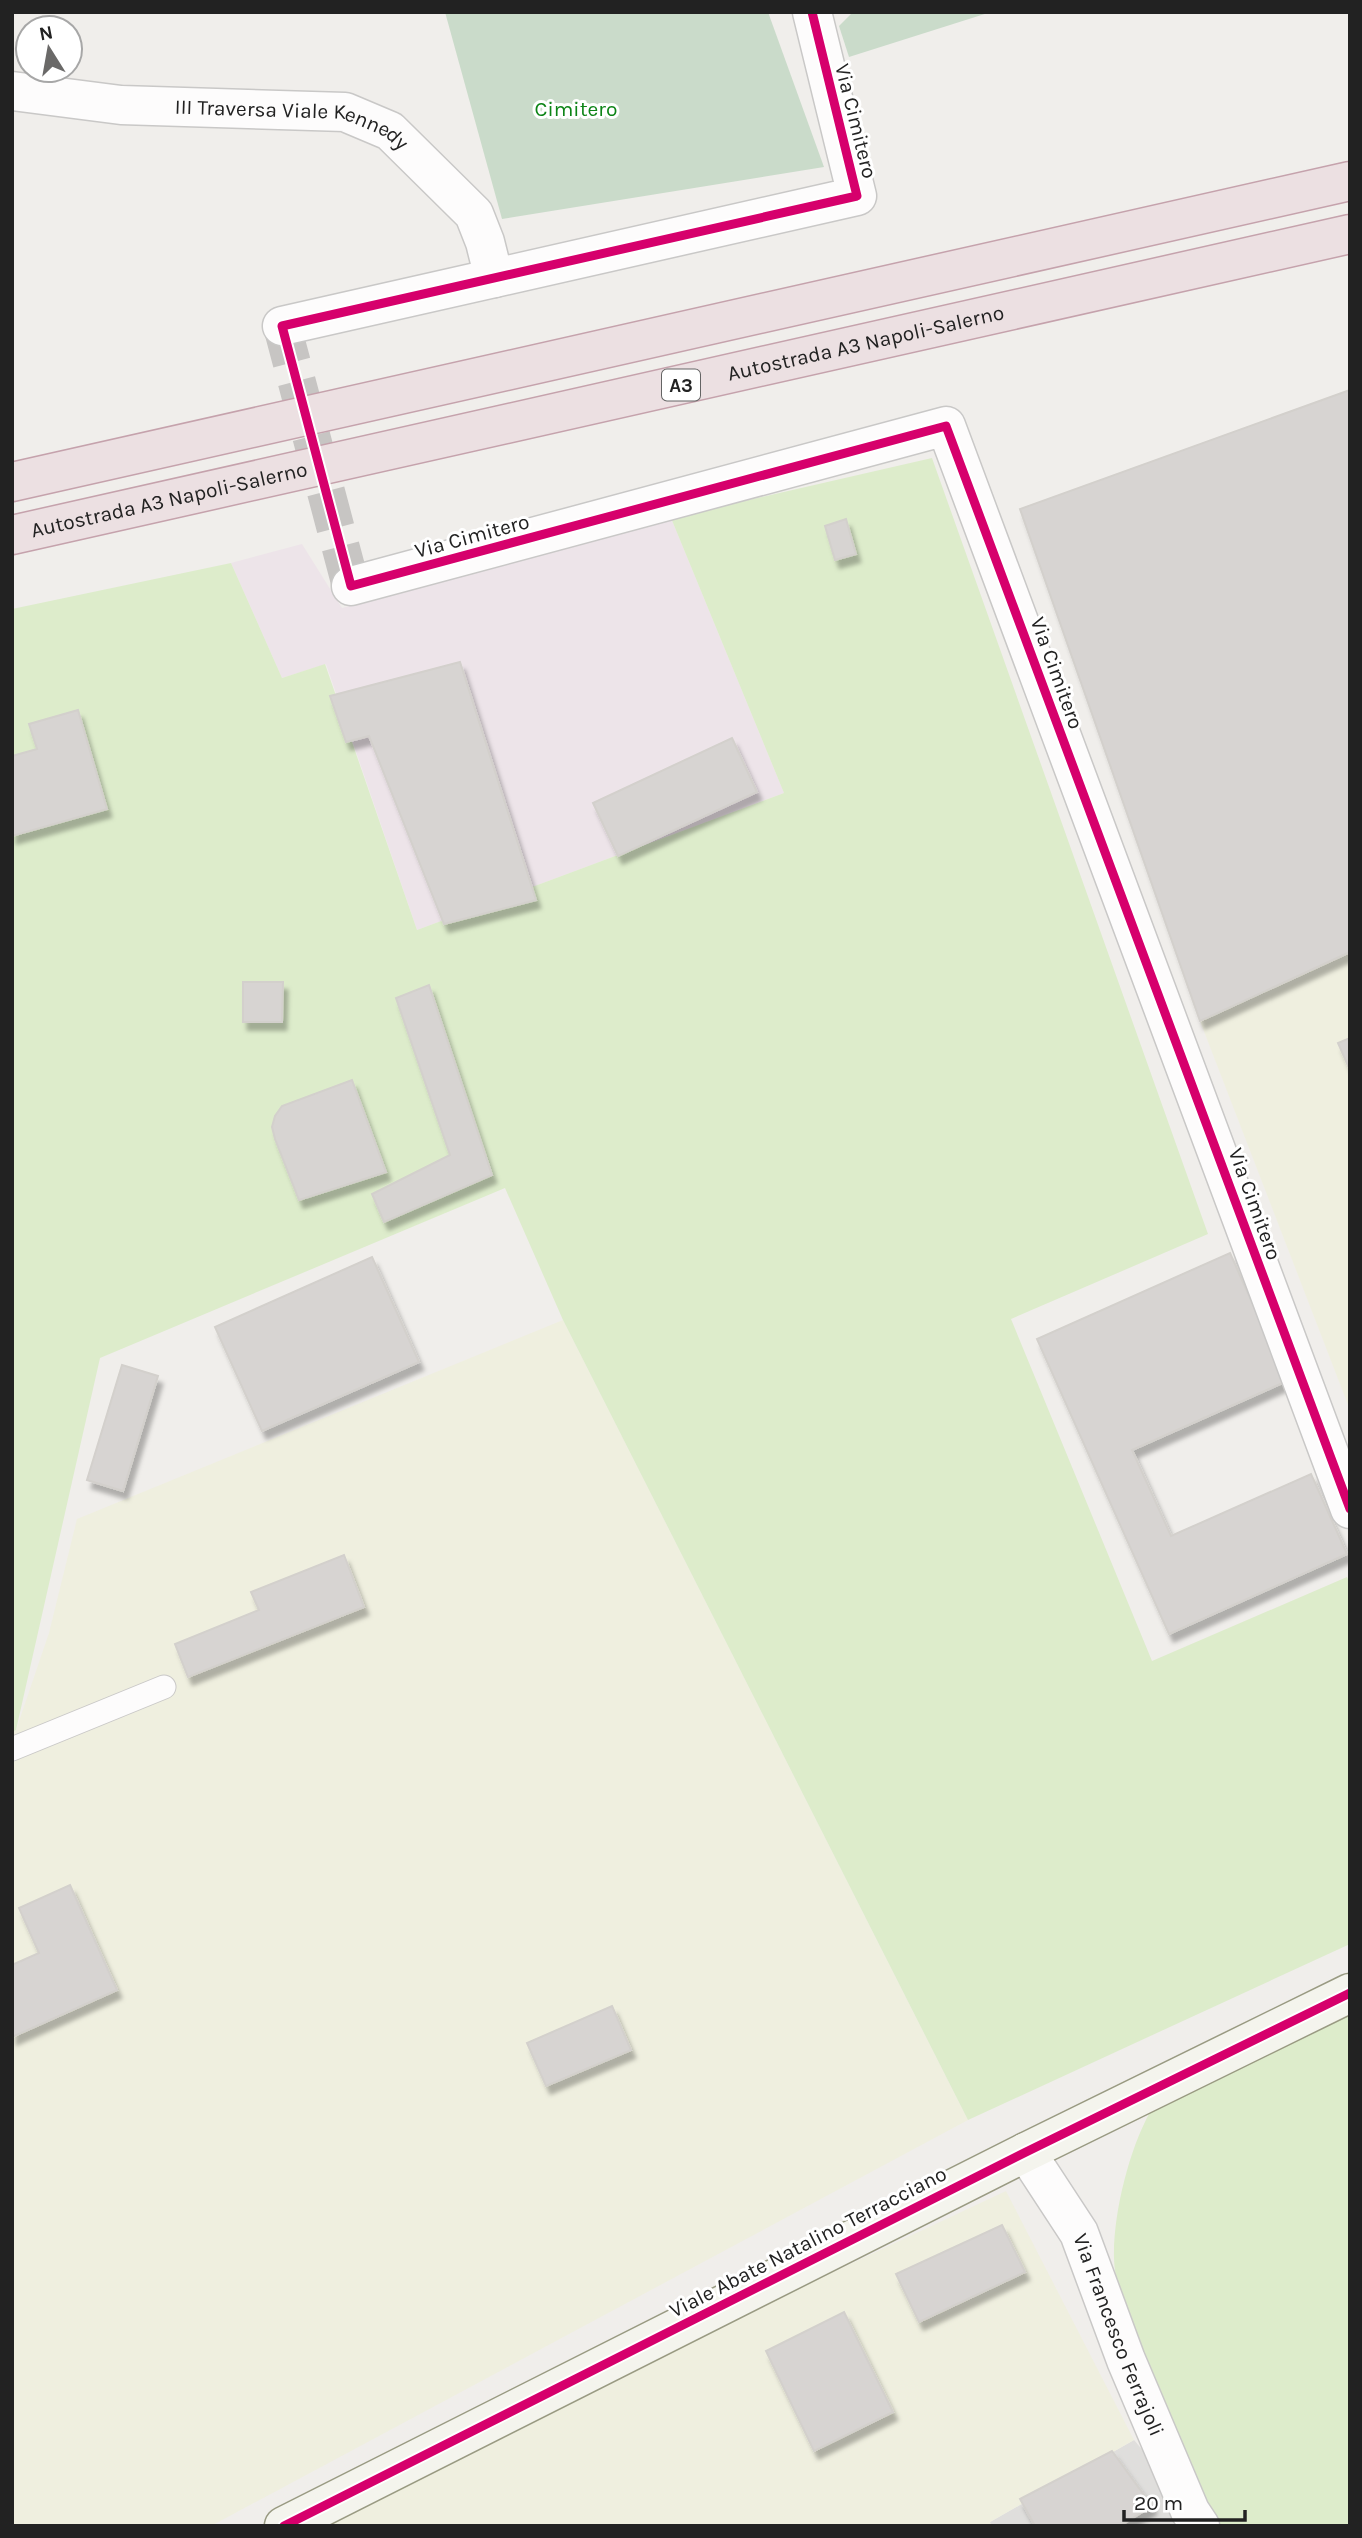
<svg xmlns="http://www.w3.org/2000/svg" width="1362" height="2538" font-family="Karla,sans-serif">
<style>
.residential{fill:#dfdedc}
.industrial{fill:#ede4e9}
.farmland{fill:#efefdf}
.grass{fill:#ddeccb}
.cemetery{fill:#cadbca}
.building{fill:#d7d4d2;stroke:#d3d0cc;stroke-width:2;filter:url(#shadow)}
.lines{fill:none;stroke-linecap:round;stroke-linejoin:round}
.street-tunnel{stroke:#c7c5c3;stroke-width:38;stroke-dasharray:38 19;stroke-linecap:butt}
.lane-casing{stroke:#c9c8c7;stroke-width:25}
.street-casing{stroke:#c9c8c7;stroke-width:41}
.secondary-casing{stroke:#999a82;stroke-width:41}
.highway-casing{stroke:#c5a2ac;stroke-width:41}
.lane{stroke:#fdfcfc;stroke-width:23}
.street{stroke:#fdfcfc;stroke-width:38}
.secondary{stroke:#f4f4ed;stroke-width:38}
.highway{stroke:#ece0e2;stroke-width:38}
.cycleway-casing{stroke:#fff;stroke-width:13}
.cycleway{stroke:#d6006c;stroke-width:9}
.labels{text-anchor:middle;stroke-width:6;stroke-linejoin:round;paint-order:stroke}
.shield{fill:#fff;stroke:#646464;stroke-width:2}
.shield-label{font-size:19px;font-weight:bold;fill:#222}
.park-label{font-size:21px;fill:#0c8416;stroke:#fff}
.street-label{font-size:21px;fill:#222;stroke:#fff}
</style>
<defs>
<filter id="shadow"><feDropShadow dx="4.5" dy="8" stdDeviation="2" flood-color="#0004"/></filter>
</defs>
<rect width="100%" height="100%" fill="#f0eeeb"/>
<polygon class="residential" points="1134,2440 1207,2526 991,2526 990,2522"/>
<polygon class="industrial" points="671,518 784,793 417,930 326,664 282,678 231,563 302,544 342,608"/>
<g class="farmland">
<polygon points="1350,952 1350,1410 1200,1021"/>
<polygon points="563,1320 968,2120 211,2526 12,2526 12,1732 16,1730 49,1633 77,1519"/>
<polygon points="1006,2191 1134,2440 990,2522 991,2526 291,2526"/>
</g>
<g class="grass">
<polygon points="932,458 1208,1234 1011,1319 1152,1661 1347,1577 1350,1584 1350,1944 968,2120 563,1320 505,1188 100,1358 16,1730 12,1732 12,609 231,563 282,678 325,664 417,930 784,793 671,518"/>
<path d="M 1350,2015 L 1350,2526 L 1218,2526 L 1203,2506 L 1118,2290 C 1117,2280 1114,2269 1114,2258 C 1113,2214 1129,2150 1150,2112 Z"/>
</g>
<g class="cemetery">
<polygon points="445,12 768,12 824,167 502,219"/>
<polygon points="853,12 991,12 849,57 839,26"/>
</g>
<g class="building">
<polygon points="1350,390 1350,952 1200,1021 1020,509"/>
<polygon points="846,519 856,554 835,560 825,526"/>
<polygon points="460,662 536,900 444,924 369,736 346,742 330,696"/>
<polygon points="78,710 107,809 12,836 12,756 37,749 29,724"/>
<polygon points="732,738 757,792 618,856 593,803"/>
<polygon points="243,982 283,982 282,1022 243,1022"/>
<polygon points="429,985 492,1175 384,1222 372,1194 450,1155 396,998"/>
<polygon points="1350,1038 1350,1070 1338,1043"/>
<polygon points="352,1080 386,1172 299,1200 275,1139 272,1127 275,1116 282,1106"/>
<polygon points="1230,1253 1287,1381 1132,1450 1171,1536 1311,1474 1347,1554 1169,1634 1037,1339"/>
<polygon points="372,1257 419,1362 262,1431 215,1327"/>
<polygon points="122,1365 158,1376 123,1491 87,1480"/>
<polygon points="344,1555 364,1607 188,1677 175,1644 259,1610 251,1592"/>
<polygon points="70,1885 117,1990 12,2037 12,1965 39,1953 19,1908"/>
<polygon points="612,2006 631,2050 546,2086 527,2043"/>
<polygon points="1002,2225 1025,2272 919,2322 896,2274"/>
<polygon points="844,2312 893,2412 814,2451 766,2351"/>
<polygon points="1112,2451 1152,2506 1120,2526 1035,2526 1020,2499"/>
</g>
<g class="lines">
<polyline class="street-tunnel" points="282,326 351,586"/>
<defs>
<polyline id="lane" points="12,1749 164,1687"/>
<g id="street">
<path id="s1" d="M 12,91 L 121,105 L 345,112 L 390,131 L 474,214 L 485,242 L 494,278"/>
<polyline points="282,326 857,196 812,12"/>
<polyline points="351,586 946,426 1350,1509"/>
<path id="s2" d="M 1026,2152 L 1079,2233 L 1126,2360 L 1190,2511 L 1200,2526"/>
</g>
<polyline id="secondary" points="284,2526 1026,2152 1350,1993"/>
<g id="highway">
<polyline points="12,482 1350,181"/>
<path id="s3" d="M 12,535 L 1350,234"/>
</g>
</defs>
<use href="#lane" class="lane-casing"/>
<use href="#street" class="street-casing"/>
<use href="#secondary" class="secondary-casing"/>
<use href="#highway" class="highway-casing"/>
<use href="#lane" class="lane"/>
<use href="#street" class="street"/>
<use href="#secondary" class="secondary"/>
<use href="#highway" class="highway"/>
<defs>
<g id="cycleway">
<polyline points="812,12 857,196 282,326 351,586 946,426 1350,1509"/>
<polyline points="284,2526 1026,2152 1350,1993"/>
</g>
</defs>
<use href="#cycleway" class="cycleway-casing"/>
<use href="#cycleway" class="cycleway"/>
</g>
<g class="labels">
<rect class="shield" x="662" y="369.5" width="38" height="31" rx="5"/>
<g class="shield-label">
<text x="681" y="392">A3</text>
</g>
<g class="park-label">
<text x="576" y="116">Cimitero</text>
</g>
<g class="street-label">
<text transform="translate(856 121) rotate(76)" y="7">Via Cimitero</text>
<text dy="7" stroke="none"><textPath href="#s1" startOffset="284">III Traversa Viale Kennedy</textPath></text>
<text dy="7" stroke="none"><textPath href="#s3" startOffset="875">Autostrada A3 Napoli-Salerno</textPath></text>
<text dy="7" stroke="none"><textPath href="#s3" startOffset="161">Autostrada A3 Napoli-Salerno</textPath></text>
<text transform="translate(472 536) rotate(-15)" y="7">Via Cimitero</text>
<text transform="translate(1057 673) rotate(70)" y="7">Via Cimitero</text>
<text transform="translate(1255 1204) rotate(70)" y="7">Via Cimitero</text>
<text transform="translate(808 2242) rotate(-27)" y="7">Viale Abate Natalino Terracciano</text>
<text dy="7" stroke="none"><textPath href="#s2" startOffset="206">Via Francesco Ferrajoli</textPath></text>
</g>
</g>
<rect width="1362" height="2538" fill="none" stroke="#222222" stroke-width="28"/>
<g transform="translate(49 49) rotate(349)"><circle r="33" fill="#ffffff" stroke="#a7a7a7" stroke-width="2"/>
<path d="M0-5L12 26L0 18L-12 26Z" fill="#6a6968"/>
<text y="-10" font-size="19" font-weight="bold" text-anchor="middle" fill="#222222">N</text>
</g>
<path d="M1124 2510v10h121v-10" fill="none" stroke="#222222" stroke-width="3.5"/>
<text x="1134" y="2510" font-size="21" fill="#222222" stroke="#ffffff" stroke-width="5" paint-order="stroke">20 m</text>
</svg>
